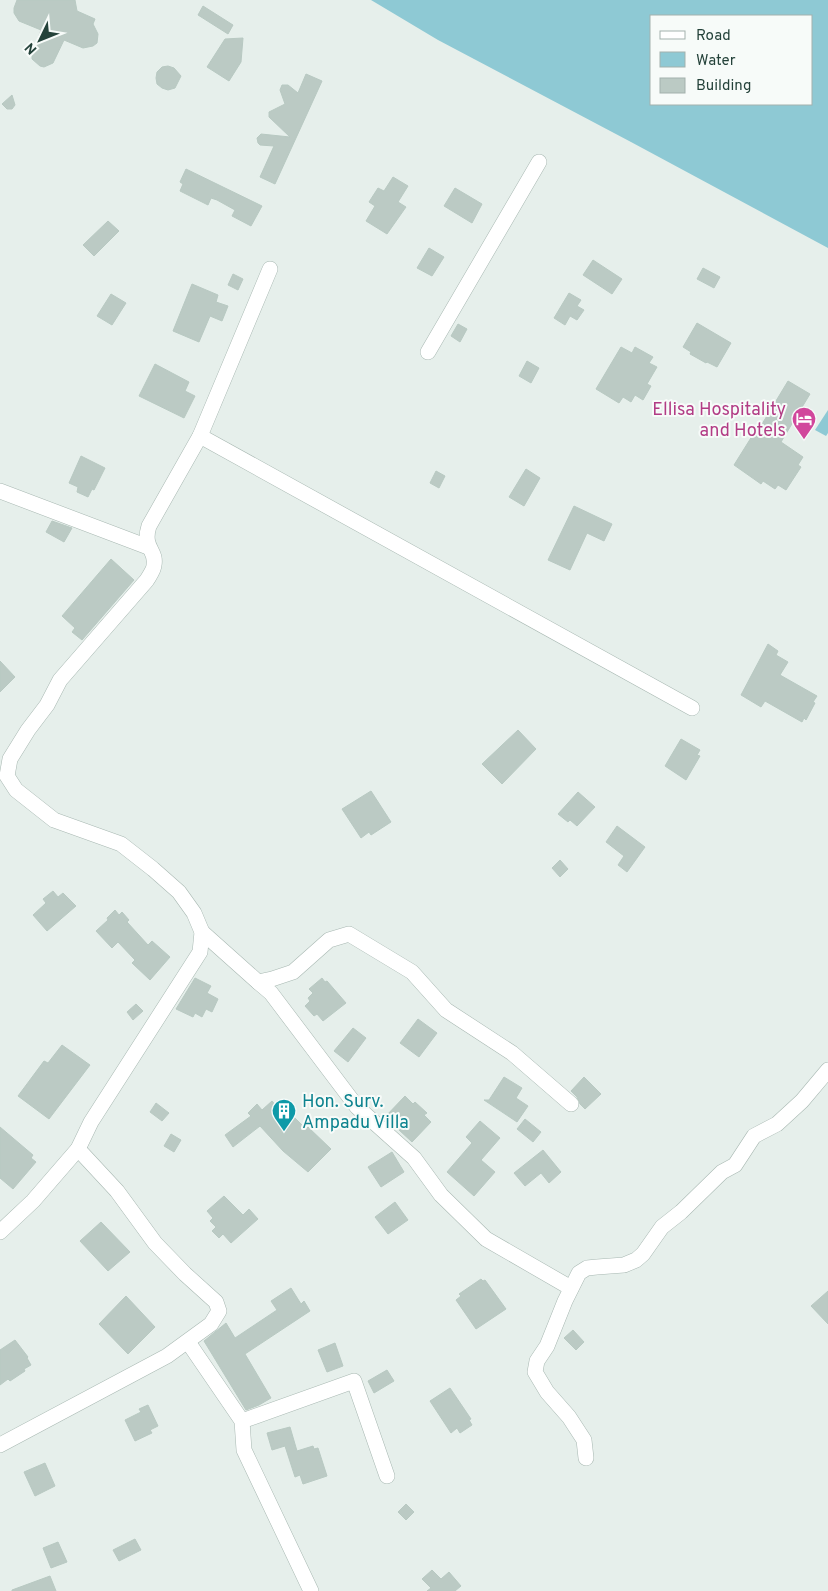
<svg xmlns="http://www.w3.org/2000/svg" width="828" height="1591" font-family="Overpass,sans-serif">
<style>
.water{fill:#8ec9d4;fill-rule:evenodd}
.building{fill:#bbcac4;stroke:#b8c9c2}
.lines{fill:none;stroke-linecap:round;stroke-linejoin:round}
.minor-casing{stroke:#a8b8b2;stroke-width:16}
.minor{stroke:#fff;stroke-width:15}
.labels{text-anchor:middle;stroke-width:4;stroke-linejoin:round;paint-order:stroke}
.hotel-label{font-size:18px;fill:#b23c85;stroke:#f7fbf9;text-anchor:end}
.culture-label{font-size:18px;fill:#0d838f;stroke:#f7fbf9;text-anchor:start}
</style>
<rect width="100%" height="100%" fill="#e6efeb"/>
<g class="water">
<path d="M 371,0 L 828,0 L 828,248 L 631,142 L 438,40 ZM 812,16 L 812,104 L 652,104 L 652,16 Z"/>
<polygon points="828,410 828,433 826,436 815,430"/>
</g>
<g class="building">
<polygon points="17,0 75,0 77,11 95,19 93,24 98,34 97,43 93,46 83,48 64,40 53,63 44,67 40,66 32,59 32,54 41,30 19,21 14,13 14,8"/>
<polygon points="203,6 233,25 228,34 198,15"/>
<polygon points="243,38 241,62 229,81 207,67 225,39"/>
<polygon points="168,66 174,68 181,76 175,88 168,90 162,88 157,84 156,78 157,72 162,67"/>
<polygon points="306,74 322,81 275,184 260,177 274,146 260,145 258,143 257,138 261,134 290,137 269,117 269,112 285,104 280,90 282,85 288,85 298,93"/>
<polygon points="12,95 15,105 12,109 7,109 2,104"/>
<polygon points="186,169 262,206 251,226 232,216 235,210 217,200 211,198 208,205 180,191 183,184 180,182"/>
<polygon points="393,177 408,186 398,202 406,207 387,234 366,221 375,206 369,202 378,188 384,191"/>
<polygon points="455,188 482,204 472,223 444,206"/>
<polygon points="108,221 119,231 94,256 83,245"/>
<polygon points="429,248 444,257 432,276 417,268"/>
<polygon points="593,260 622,279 612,294 583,275"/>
<polygon points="703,268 720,277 714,288 697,279"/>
<polygon points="233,274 243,279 238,290 228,285"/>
<polygon points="192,284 218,295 216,302 228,306 222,321 210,316 199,342 173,331"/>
<polygon points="569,293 581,300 577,306 584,310 577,320 570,316 565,325 554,318"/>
<polygon points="111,294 126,303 112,325 97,316"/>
<polygon points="697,323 731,343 717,367 707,362 706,363 690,354 691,352 683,347"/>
<polygon points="458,324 467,329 460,342 451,336"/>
<polygon points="621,347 632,353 635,347 653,357 649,363 657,367 647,384 651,386 643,400 635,395 631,402 623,397 619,403 596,389"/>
<polygon points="527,361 539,368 531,383 519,376"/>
<polygon points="155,364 189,382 185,391 195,396 184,418 139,396"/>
<polygon points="788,381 810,394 781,442 803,457 798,465 801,467 786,490 778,485 775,489 763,481 761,484 734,465 754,433 756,434"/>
<polygon points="81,456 105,468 94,490 92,489 88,497 77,492 78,487 69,483"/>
<polygon points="526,469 540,478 524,506 509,497"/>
<polygon points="436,471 445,476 439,488 430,483"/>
<polygon points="574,506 612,524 604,541 587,533 570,570 548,560"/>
<polygon points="52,521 72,528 64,542 46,532"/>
<polygon points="111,559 134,580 82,640 72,632 75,628 62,616"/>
<polygon points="768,644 778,651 776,655 788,662 780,675 817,696 813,702 815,703 806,720 804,718 802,722 765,701 761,707 741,695"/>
<polygon points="0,661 15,677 0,692"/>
<polygon points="518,730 536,749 502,784 482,764"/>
<polygon points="681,739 700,750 697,755 700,756 686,780 665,766"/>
<polygon points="371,791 391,822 371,835 369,832 361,838 342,809"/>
<polygon points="578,792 595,807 577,826 570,820 568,822 558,814"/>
<polygon points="617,826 645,847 627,872 618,865 624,856 606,842"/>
<polygon points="560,860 568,869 560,877 552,868"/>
<polygon points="53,891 58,897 63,893 76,906 47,931 33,915 46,903 43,899"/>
<polygon points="115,910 119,915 122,912 129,920 127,922 148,945 152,941 170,957 150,980 132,963 135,960 118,942 112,948 96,931 108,920 107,918"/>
<polygon points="195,978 211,986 207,993 218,999 212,1012 206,1009 202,1017 195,1013 193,1017 176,1009"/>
<polygon points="322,978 325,982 327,981 346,1003 323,1021 317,1014 314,1016 305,1006 310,1001 308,998 313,993 309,989"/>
<polygon points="136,1004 143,1011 133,1020 127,1012"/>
<polygon points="418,1019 437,1033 419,1057 400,1043"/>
<polygon points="353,1028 366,1038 348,1062 334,1051"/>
<polygon points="62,1045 90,1065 49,1119 18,1096 44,1061 48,1063"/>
<polygon points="504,1077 522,1088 516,1098 528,1106 517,1122 484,1100 489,1100"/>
<polygon points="584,1077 601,1094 585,1109 580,1104 577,1097 571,1091"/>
<polygon points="405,1096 413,1104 415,1102 427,1113 424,1115 431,1122 412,1142 385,1117"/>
<polygon points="272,1101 284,1115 285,1114 290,1119 293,1116 306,1129 308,1127 331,1149 308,1172 283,1151 260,1126 233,1147 225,1135 251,1116 248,1113 257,1104 262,1110"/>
<polygon points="156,1103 169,1113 162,1121 150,1112"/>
<polygon points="525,1119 541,1132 533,1142 517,1129"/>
<polygon points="480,1121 500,1138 481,1160 495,1172 474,1196 447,1172 472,1143 466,1137"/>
<polygon points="0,1127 33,1155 31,1158 36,1162 13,1189 0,1178"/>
<polygon points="171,1134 181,1140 174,1152 164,1146"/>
<polygon points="543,1150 561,1172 549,1183 541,1173 525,1186 514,1173"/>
<polygon points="392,1152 404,1172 381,1187 368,1167"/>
<polygon points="224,1196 243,1215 249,1209 258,1219 231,1243 223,1234 219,1238 212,1231 216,1227 210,1221 213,1218 207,1211"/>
<polygon points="395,1202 408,1220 388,1234 375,1217"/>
<polygon points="101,1222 130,1252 108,1271 80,1241"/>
<polygon points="481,1279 483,1281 485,1280 506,1309 476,1329 456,1300 461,1296 459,1294"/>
<polygon points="291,1288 301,1304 304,1301 310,1311 245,1354 271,1398 259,1405 246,1410 204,1341 226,1323 235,1338 277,1310 271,1301"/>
<polygon points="828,1291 828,1324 811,1306"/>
<polygon points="126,1296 155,1327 128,1354 99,1324"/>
<polygon points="573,1330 584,1342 576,1350 564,1338"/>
<polygon points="15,1340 28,1357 27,1358 31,1365 24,1369 25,1371 10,1381 8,1379 0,1385 0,1350"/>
<polygon points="335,1343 343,1366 327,1372 318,1350"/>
<polygon points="387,1370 394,1381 374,1393 368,1381"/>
<polygon points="450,1388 471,1419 469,1420 472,1425 460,1433 457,1428 451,1433 430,1401"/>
<polygon points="148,1405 158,1426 150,1430 152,1433 135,1441 125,1420 141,1412 139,1409"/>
<polygon points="290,1427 297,1451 313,1446 314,1449 318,1448 327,1476 303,1484 300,1475 295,1477 285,1446 272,1450 267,1433"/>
<polygon points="45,1463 55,1486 35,1496 24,1472"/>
<polygon points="406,1504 414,1512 406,1520 398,1512"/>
<polygon points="135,1539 141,1550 119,1561 113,1550"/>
<polygon points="58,1542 67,1562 51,1568 43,1548"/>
<polygon points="432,1570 441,1579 449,1572 461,1586 455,1591 427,1591 431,1588 422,1579"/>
<polygon points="50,1576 56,1591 12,1591 12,1590"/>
</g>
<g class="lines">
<defs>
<g id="minor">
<polyline points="428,352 539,162"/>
<polyline points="200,436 692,708"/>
<polyline points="0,491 148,547"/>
<polyline points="202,932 258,982 272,979 293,972 329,940 349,934 412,972 446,1010 512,1053 571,1104"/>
<polyline points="258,982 271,993 357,1107 414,1158 441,1195 486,1239 571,1288"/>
<path d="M 0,1232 L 33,1201 L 78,1149 L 91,1122 L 200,952 L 202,932 L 194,913 L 179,892 L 153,869 L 121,844 L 54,820 L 16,790 L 7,776 L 10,759 L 28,730 L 47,705 L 60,680 L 147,580 C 149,576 154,570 154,565 C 157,550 142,548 149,526 L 200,436 L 270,269"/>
<polyline points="188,1342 242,1421 244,1450 311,1591"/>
<polyline points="242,1421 354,1381 387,1476"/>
<polyline points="0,1445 167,1356 211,1324 219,1311 216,1302 185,1274 155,1243 117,1191 78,1149"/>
<polyline points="586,1458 584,1440 569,1417 547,1392 535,1372 537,1361 547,1346 565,1301 579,1273 587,1268 597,1267 624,1265 636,1260 643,1254 662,1227 681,1212 722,1172 735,1165 754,1136 777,1124 802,1101 828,1070"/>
</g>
</defs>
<use href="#minor" class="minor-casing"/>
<use href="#minor" class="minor"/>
</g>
<defs>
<symbol id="hotel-pin" viewBox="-11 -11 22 30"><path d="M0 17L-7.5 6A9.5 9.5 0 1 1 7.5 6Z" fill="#d1479c" stroke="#f7fbf9"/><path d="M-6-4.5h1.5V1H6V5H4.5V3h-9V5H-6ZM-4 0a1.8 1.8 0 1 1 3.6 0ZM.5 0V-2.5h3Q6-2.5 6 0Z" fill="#fff"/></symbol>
<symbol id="building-pin" viewBox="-11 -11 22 30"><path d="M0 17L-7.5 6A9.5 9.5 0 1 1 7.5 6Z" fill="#0f9aa8" stroke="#f7fbf9"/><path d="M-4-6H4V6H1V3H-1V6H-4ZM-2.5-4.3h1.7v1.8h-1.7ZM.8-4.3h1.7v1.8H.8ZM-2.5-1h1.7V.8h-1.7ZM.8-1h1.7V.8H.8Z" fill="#fff"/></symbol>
</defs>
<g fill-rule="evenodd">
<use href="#hotel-pin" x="790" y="405" width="28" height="38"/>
<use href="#building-pin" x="270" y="1097" width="28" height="38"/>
</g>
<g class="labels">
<g class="hotel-label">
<text x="786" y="415">Ellisa Hospitality<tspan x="786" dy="21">and Hotels</tspan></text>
</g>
<g class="culture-label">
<text x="302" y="1107">Hon. Surv.<tspan x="302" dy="21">Ampadu Villa</tspan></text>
</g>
</g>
<rect x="650" y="15" width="162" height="90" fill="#f7fbf9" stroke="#a3b1ad"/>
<rect x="660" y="31" width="25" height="8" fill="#ffffff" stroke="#a3b1ad"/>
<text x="696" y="40" font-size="15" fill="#24423a">Road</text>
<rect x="660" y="52" width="25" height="15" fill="#8ec9d4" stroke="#a3b1ad"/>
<text x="696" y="65" font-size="15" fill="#24423a">Water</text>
<rect x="660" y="78" width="25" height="15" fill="#bbcac4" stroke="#a3b1ad"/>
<text x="696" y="90" font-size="15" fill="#24423a">Building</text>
<g transform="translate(40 40) rotate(227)" stroke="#f7fbf9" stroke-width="4" paint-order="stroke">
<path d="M0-4L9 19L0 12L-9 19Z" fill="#24423a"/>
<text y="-8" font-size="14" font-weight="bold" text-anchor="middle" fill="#24423a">N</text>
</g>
</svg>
